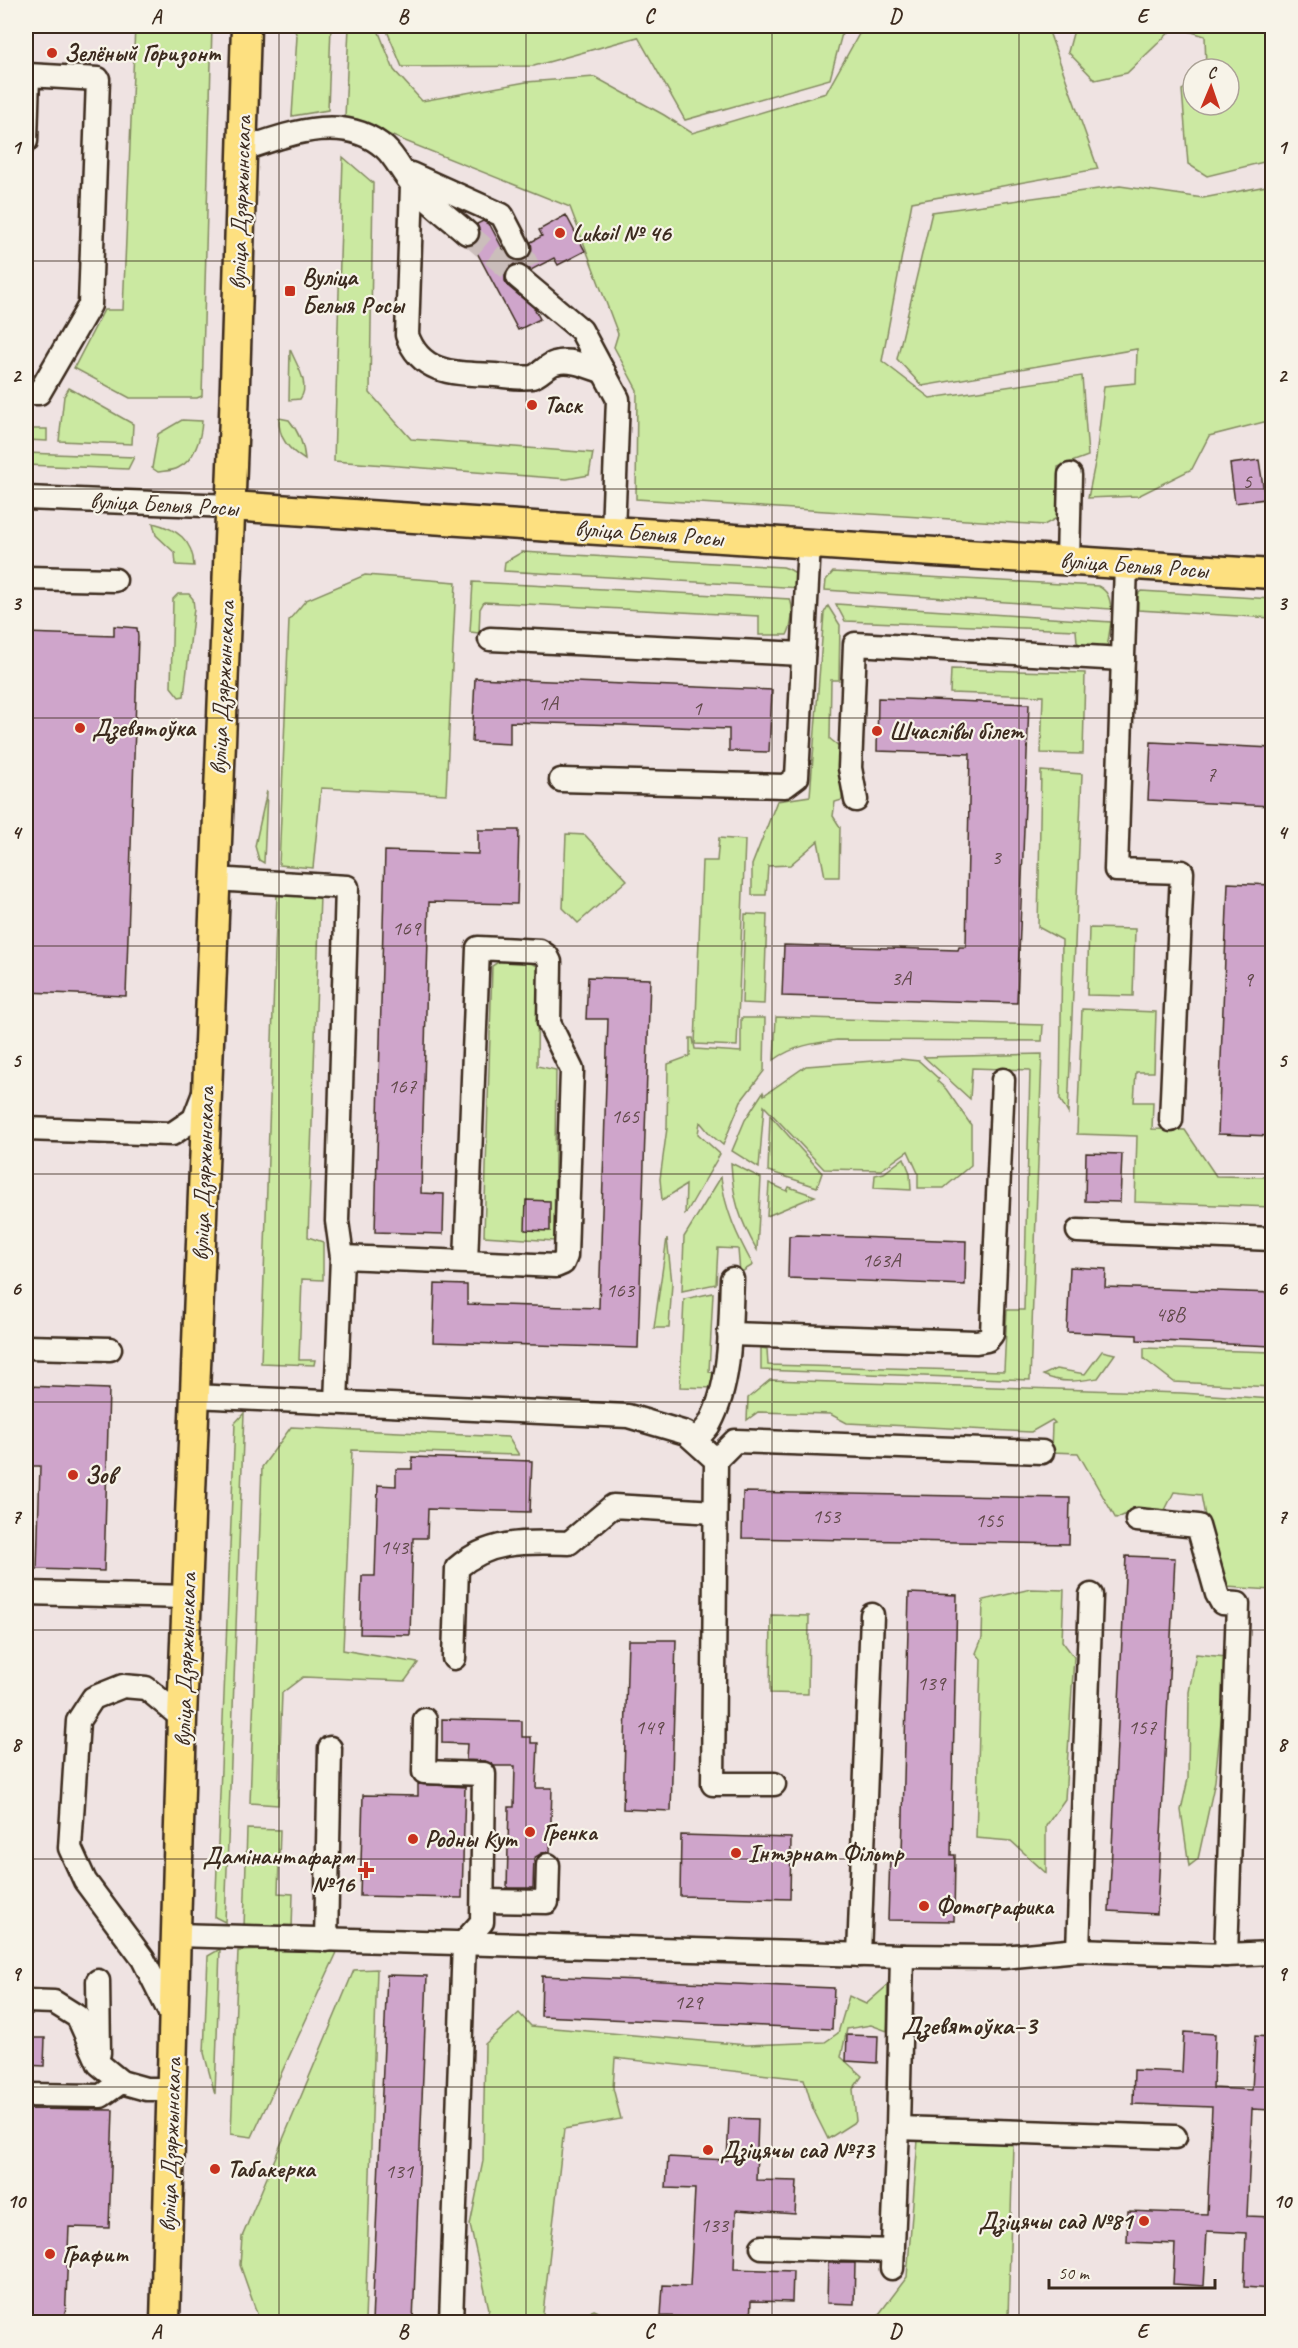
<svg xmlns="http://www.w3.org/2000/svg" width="1298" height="2348" font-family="Caveat,sans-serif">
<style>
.green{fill:#cbe9a1;stroke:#838a60;stroke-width:1.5}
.building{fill:#cfa5cb;stroke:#3b2a1e;stroke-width:1.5}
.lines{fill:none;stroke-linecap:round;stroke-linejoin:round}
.minor-tunnel{stroke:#cbbebb;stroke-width:22;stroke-dasharray:22 11;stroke-linecap:butt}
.minor-casing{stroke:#3b2a1e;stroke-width:27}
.major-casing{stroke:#3b2a1e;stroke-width:33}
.minor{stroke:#f7f3e8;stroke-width:22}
.major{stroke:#fde080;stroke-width:28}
.grid{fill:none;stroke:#3b2a1e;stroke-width:1.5;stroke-opacity:0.55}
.poi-dot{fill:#c8321e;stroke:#f7f3e8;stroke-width:2}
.labels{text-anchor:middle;stroke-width:4.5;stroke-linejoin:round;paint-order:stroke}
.number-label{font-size:21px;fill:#604949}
.poi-label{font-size:24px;font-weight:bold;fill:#3b2a1e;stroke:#f7f3e8;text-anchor:start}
.street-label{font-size:24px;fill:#3b2a1e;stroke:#f7f3e8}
.neighbourhood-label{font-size:26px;font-weight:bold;fill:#3b2a1e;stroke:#f7f3e8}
.neatline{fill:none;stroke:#3b2a1e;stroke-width:2}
.grid-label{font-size:20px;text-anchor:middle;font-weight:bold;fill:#3b2a1e}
</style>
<rect width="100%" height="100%" fill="#efe3e2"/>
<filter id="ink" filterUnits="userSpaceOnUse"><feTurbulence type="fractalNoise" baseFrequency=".0167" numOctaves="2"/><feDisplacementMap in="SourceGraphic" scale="12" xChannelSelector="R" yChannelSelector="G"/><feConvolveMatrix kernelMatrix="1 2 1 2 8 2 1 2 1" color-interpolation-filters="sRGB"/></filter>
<g filter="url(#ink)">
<g class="green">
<polygon points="135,26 212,26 202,396 197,398 130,398 74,368 104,310 123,310"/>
<polygon points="293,26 331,26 328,110 292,116 297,36"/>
<polygon points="349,26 379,26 378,30 394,70 422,101 526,82 595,77 664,115 692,133 826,93 859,34 880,26 1047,26 1098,169 912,202 882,361 930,398 1082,376 1088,456 1058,467 1057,518 1044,525 636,499 637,390 614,347 618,334 570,207 345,117"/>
<polygon points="385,26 844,26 830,79 685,120 638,37 534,66 402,67"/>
<polygon points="1075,26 1272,26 1272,160 1207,176 1188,164 1182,90 1193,84 1193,105 1229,105 1229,69 1206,69 1205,36 1175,27 1127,73 1095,80 1068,52"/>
<polygon points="343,157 373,183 370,393 411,439 593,453 589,475 567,479 334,461"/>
<polygon points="1272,185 1272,420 1209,436 1192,469 1138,496 1088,498 1096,458 1104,386 1136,383 1137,349 922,386 897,359 932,212 1120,186 1203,198"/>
<path d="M 290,349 C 296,364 311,385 300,399 L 289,400 Z"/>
<polygon points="69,388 133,424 132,444 59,441 64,396"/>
<path d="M 279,418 L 289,420 C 299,432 304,444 305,460 C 289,450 278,438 279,418 Z"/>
<path d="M 182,420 L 202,421 C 201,438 195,460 178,468 C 173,471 164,471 158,472 L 152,468 L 158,434 Z"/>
<polygon points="26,429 47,429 47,441 26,440"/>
<polygon points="26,453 134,457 128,469 26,465"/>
<path d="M 153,523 C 177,529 193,540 194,566 L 176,565 L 175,553 L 156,535 Z"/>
<path d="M 522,552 L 783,567 C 796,571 799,575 801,588 L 504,571 L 505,562 Z"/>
<path d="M 833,572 L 1098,586 C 1108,591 1110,598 1111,609 L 825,590 L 826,580 Z"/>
<polygon points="365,575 456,582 446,794 321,788 313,868 279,865 289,620 306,600"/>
<path d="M 473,582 L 790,599 C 794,609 792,626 787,635 L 759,635 L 759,616 L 484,602 L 480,609 L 479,633 L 470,632 Z"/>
<polygon points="1141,591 1272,599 1272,618 1138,610 1138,594"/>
<polygon points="178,594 189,594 193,599 194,608 184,696 179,697 171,687 173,599"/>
<polygon points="836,604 1111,622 1107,648 1083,649 1077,642 1076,630 845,621"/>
<polygon points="828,606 840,625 839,680 831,680 830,739 844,750 842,800 835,802 833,816 840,827 839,877 825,877 818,841 790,865 768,866 766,895 752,895 752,865 777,801 810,796 824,613"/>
<polygon points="951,669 1085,673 1083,754 1041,753 1043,696 950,693"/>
<polygon points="1041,771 1082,774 1068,1113 1060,1099 1062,940 1038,927"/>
<polygon points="267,791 264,863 259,860 255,846"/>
<polygon points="566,834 585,835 627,880 578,923 563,908"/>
<polygon points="719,838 745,840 737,1046 695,1044 702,861 717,861"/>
<polygon points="277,894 320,896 308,1237 323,1242 323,1280 302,1279 299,1360 315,1360 314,1365 261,1363"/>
<polygon points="745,914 767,915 764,1004 742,1003"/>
<polygon points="1089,928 1135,929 1133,996 1087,995"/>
<polygon points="503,959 523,960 538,966 537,1066 556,1070 554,1241 484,1236 492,966"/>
<polygon points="1082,1009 1156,1012 1154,1072 1136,1072 1134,1102 1153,1102 1152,1129 1185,1130 1216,1176 1272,1177 1272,1207 1135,1202 1137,1136 1077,1134"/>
<path d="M 776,1017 L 1043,1025 L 1042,1041 L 837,1040 C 814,1043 793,1046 774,1060 Z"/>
<polygon points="741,1018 765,1018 764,1071 741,1101 723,1145 710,1134 700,1122 698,1134 720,1154 685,1215 686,1185 662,1200 660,1179 667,1128 668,1064 690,1056 690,1038 693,1038 695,1049 741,1052"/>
<polygon points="1042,1054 1030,1380 761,1370 761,1348 767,1349 768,1365 1004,1371 1007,1310 1024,1310 1030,1070 972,1068 970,1099 924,1057"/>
<polygon points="900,1059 919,1061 939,1079 937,1081 946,1089 971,1125 971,1165 944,1188 918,1188 918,1173 908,1151 881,1170 824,1169 764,1106 759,1168 732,1151 745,1120 763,1092 764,1095 806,1066"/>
<polygon points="770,1115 822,1173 817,1187 768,1171"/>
<polygon points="904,1158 910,1173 911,1190 874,1188 875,1175 884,1173"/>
<path d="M 731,1163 L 761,1178 L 757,1250 C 739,1218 733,1199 731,1163 Z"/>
<path d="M 721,1177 C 725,1210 737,1236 753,1265 L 740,1273 L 738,1249 L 718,1248 L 716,1284 L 682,1291 L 684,1237 Z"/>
<polygon points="769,1183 787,1191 789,1187 815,1196 767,1216"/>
<polygon points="667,1238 672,1283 669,1328 654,1328"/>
<polygon points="713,1293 709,1372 717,1373 716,1388 680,1387 684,1299"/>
<polygon points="1144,1348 1272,1352 1272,1387 1174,1382 1144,1359"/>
<path d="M 1102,1351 L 1115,1354 L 1098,1378 C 1079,1381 1061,1384 1043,1375 L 1056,1369 L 1085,1374 Z"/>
<polygon points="770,1380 1182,1393 1272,1399 1272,1590 1226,1587 1205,1516 1201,1495 1174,1492 1163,1514 1132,1511 1116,1519 1078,1453 1051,1452 1052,1424 1055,1423 1052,1420 1031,1432 847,1423 830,1414 758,1412 747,1420 748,1398"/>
<polygon points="244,1413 225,1922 215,1917 235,1423"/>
<polygon points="291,1427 508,1437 519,1455 352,1450 343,1650 418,1663 405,1681 303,1677 282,1693 278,1805 250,1803 262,1467"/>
<polygon points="1031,1589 1064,1590 1062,1641 1074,1657 1065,1799 1046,1826 1046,1873 1011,1841 976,1838 981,1659 976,1653 982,1638 983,1600"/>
<polygon points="771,1615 809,1616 808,1694 770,1693"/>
<polygon points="1196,1654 1226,1657 1226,1672 1215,1781 1198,1859 1189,1866 1181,1810 1188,1779 1189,1692"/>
<polygon points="247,1829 280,1830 278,1893 293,1894 292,1929 244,1928"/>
<polygon points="339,1948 252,2137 231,2134 238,1951"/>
<polygon points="220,1949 215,2094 204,2053 208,1956"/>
<polygon points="377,1969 365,2322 260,2322 240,2265 242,2237 354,1970"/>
<polygon points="888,1985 887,2031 871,2025 847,2029 841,2057 862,2076 853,2089 856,2121 828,2139 813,2109 804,2079 615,2058 613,2088 621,2119 564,2129 542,2322 485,2322 489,2309 470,2225 483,2161 485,2044 519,2013 531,2026 747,2045 825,2042 838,2033 849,1996 866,2004"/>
<polygon points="918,2140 1013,2144 1008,2318 1138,2322 873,2322 907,2277"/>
<polygon points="594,2310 621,2322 563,2322"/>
</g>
<g class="building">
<polygon points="566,215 585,251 558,265 554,258 531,270 521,264 514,264 508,268 505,274 505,281 509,287 534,308 540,319 518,330 473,245 480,235 477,224 483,221 490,225 506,255 519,261 526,260 531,255 531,242 542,236 539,230"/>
<polygon points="1259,460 1265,499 1235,503 1230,464"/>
<polygon points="114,626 137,628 138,637 126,996 26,992 26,633 114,636"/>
<polygon points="475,678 772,690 769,752 729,751 729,729 622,725 510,722 510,744 472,742"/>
<polygon points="878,698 1029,704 1017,1003 782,996 784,945 958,950 959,947 966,947 970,754 877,751"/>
<polygon points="1151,742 1272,748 1272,806 1148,800"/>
<polygon points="478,830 519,830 517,904 429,902 421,1193 444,1194 443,1234 375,1232 385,851 478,854"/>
<polygon points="1228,883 1272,885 1272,1136 1218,1134"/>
<polygon points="588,977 650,979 638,1348 433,1342 435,1284 467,1285 467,1304 599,1308 608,1019 586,1019"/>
<polygon points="1086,1153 1122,1154 1120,1202 1085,1201"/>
<polygon points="526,1200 550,1201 550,1231 525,1230"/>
<polygon points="798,1235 966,1241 965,1285 788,1278 789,1236"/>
<polygon points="1070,1267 1106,1269 1105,1287 1272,1293 1272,1346 1137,1340 1137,1335 1067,1332"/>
<polygon points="26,1386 109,1389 104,1571 37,1569 40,1466 26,1466"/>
<polygon points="412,1457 532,1461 530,1512 428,1509 427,1538 413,1538 410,1635 360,1634 362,1576 375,1576 378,1485 396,1486 396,1469 412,1469"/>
<polygon points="743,1492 1070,1498 1069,1544 742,1538"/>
<polygon points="1126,1556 1175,1558 1157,1914 1109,1911"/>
<polygon points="909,1593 957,1595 951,1855 955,1855 954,1921 888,1920 890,1854 902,1854"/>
<polygon points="628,1640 676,1640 671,1811 623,1809"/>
<polygon points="442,1719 522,1721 522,1737 531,1737 531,1743 538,1743 536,1788 552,1788 550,1852 542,1853 534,1858 533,1888 507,1888 509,1807 514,1807 515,1766 494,1766 485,1761 466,1760 467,1744 442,1743"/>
<polygon points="418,1784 465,1787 462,1898 360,1896 363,1795 418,1796"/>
<polygon points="681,1835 791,1838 790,1899 680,1896"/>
<polygon points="387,1975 427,1976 413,2322 372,2322"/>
<polygon points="542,1976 834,1988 832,2029 541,2016"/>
<polygon points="1184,2032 1215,2034 1213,2088 1252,2090 1255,2036 1272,2037 1272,2110 1252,2109 1247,2216 1272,2217 1272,2289 1244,2287 1246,2233 1207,2231 1204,2286 1173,2284 1175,2244 1127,2242 1128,2211 1207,2214 1212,2107 1133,2104 1134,2070 1182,2072"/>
<polygon points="847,2035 878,2036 877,2063 846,2061"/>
<polygon points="26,2038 45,2038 44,2066 26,2065"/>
<polygon points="26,2109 113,2110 109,2228 69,2227 65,2322 26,2322"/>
<polygon points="729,2118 758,2119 756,2180 797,2181 795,2214 736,2210 734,2269 793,2271 792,2302 751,2301 750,2322 721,2322 721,2318 661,2316 663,2285 690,2286 695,2189 666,2188 668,2157 727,2160"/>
<polygon points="828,2263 855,2263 854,2304 827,2303"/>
</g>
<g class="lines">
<g class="minor-tunnel">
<polyline points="467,233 518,277"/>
<polyline points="519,248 531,271"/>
</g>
<defs>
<g id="minor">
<polyline points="26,141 28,75 98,79 90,305 39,393 26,393"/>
<path d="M 241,150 C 286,135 344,111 385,148 C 396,158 402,173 412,184 C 428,202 449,217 467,233"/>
<polyline points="411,174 502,215 519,248"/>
<path d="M 412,185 L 407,335 C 421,376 458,373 495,375 C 506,376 521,379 532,377 C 540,375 547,365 555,363 C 571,358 589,367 604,372"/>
<polyline points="518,277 581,330 618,399 613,531"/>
<polyline points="26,498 230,506"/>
<polyline points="1068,561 1070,475"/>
<polyline points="1126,565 1116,870 1182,872 1171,1120"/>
<polyline points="26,578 115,580"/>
<polyline points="490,639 803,654"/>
<polyline points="561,780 785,786 797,777 809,544"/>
<polyline points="856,800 850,768 855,644 1123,659"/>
<polyline points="214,879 347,887 337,1221 342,1257 336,1402"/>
<polyline points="26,1129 172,1134 194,1119 204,1093"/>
<polyline points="1078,1231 1272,1239"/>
<polyline points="342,1257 466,1262 478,948 540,951 547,956 550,962 549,1023 572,1070 566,1256 563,1263 556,1266 466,1262"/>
<polyline points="729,1334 976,1342 987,1340 992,1334 1003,1080"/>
<polyline points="26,1347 110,1349"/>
<polyline points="194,1396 628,1416 686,1433 716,1460 713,1784 774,1784"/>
<path d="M 695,1440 C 700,1435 707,1429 710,1423 C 732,1382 730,1324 732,1279"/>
<polyline points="716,1460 735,1441 1042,1452"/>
<polyline points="1137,1520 1198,1526 1217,1594 1222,1603 1238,1604 1226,1955"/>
<polyline points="26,1593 187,1597"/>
<path d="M 454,1658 L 457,1568 C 490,1539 528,1542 569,1543 L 613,1506 L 715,1512"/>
<polyline points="425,1720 424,1772 484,1774 482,1922 464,1942 451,2322"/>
<polyline points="483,1901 547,1902 548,1865"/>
<polyline points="176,1935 902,1956 1003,1957 1078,1950 1226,1955 1272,1953"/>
<polyline points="326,1940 330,1748"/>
<polyline points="1078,1950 1091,1595"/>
<polyline points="859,1955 872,1615"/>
<polyline points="98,1981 99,2053"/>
<polyline points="26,2001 54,2002 78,2017 99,2064 121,2082 146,2089 171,2089"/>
<polyline points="173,2019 143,1959 85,1881 70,1848 78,1721 93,1698 123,1686 146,1688 182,1718"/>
<polyline points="26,2095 101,2096 121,2082"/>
<polyline points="898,2128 1175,2137"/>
<polyline points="762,2247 893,2251"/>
<polyline points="892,2268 898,2128 902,1956"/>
</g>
<g id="major">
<polyline points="230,506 1272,574"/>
<polyline points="165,2322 182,1718 234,416 246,26"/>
</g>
</defs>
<use href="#minor" class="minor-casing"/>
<use href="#major" class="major-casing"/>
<use href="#minor" class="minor"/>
<use href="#major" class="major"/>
</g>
</g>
<path class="grid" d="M 279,26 L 279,2322M 526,26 L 526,2322M 772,26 L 772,2322M 1019,26 L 1019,2322M 26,261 L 1272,261M 26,489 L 1272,489M 26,718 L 1272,718M 26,946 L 1272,946M 26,1174 L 1272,1174M 26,1402 L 1272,1402M 26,1630 L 1272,1630M 26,1859 L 1272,1859M 26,2087 L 1272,2087"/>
<g class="poi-dot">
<circle cx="52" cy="53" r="6"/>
<circle cx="560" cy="233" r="6"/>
<rect x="284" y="285" width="12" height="12" rx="3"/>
<circle cx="532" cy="405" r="6"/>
<circle cx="80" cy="728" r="6"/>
<circle cx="877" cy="731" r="6"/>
<circle cx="73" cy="1475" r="6"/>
<circle cx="530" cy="1832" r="6"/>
<circle cx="413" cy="1839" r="6"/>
<circle cx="736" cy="1853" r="6"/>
<path d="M363 1861h6v6h6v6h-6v6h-6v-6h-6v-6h6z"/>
<circle cx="924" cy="1906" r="6"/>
<circle cx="708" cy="2150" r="6"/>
<circle cx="215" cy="2169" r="6"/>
<circle cx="1144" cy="2221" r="6"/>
<circle cx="50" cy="2254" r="6"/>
</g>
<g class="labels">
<g class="number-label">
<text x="1247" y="488">5</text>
<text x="548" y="710">1А</text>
<text x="697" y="715">1</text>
<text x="1211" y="781">7</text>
<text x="996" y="864">3</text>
<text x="406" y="935">169</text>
<text x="901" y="985">3А</text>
<text x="1248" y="986">9</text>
<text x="402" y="1093">167</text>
<text x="625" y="1123">165</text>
<text x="881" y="1267">163А</text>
<text x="620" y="1297">163</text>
<text x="1170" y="1321">48В</text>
<text x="826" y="1523">153</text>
<text x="989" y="1527">155</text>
<text x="394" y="1554">143</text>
<text x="931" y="1690">139</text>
<text x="649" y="1734">149</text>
<text x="1142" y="1734">157</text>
<text x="688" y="2009">129</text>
<text x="399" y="2178">131</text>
<text x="714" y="2232">133</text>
</g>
<g class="poi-label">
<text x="64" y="61">Зелёный Горизонт</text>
<text x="572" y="241">Lukoil № 46</text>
<text x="302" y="285">Вуліца<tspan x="302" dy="28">Белыя Росы</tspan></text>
<text x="544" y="413">Таск</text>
<text x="92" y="736">Дзевятоўка</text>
<text x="889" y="739">Шчаслівы білет</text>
<text x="85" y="1483">Зов</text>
<text x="542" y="1840">Гренка</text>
<text x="425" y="1847">Родны Кут</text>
<text x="748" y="1861">Інтэрнат Фільтр</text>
<text x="354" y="1864" text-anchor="end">Дамінантафарм<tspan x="354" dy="28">№16</tspan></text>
<text x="936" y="1914">Фотографика</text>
<text x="720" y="2158">Дзіцячы сад №73</text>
<text x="227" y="2177">Табакерка</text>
<text x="1132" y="2229" text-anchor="end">Дзіцячы сад №81</text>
<text x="62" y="2262">Графит</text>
</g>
<g class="street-label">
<text transform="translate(240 203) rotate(-88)" y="8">вуліца Дзяржынскага</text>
<text transform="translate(164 504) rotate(3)" y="8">вуліца Белыя Росы</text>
<text transform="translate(649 533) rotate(4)" y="8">вуліца Белыя Росы</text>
<text transform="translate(1134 565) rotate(4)" y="8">вуліца Белыя Росы</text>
<text transform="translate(222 688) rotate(-87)" y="8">вуліца Дзяржынскага</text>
<text transform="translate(203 1174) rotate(-88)" y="8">вуліца Дзяржынскага</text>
<text transform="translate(185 1660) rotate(-88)" y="8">вуліца Дзяржынскага</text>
<text transform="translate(170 2145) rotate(-88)" y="8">вуліца Дзяржынскага</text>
</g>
<g class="neighbourhood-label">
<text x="969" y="2034">Дзевятоўка–3</text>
</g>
</g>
<rect width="1298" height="2348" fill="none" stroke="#f7f3e8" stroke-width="66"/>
<g transform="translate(1211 87) rotate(2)"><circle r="28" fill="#f7f3e8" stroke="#aca397" stroke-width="1.5"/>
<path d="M0-4.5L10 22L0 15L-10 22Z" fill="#c8321e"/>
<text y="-9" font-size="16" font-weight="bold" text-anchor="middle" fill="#3b2a1e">С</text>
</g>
<path d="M1049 2279v9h166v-9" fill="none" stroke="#3b2a1e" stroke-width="3"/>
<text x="1058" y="2279" font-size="18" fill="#3b2a1e" stroke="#f7f3e8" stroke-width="4.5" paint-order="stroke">50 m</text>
<rect x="33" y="33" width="1232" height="2282" class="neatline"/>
<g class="grid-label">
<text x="156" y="23">A</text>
<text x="403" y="23">B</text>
<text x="649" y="23">C</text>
<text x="895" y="23">D</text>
<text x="1142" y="23">E</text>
<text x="16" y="154">1</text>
<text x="1282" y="154">1</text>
<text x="16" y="382">2</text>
<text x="1282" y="382">2</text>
<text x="16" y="610">3</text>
<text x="1282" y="610">3</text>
<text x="16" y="839">4</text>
<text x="1282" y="839">4</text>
<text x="16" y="1067">5</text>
<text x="1282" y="1067">5</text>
<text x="16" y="1295">6</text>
<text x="1282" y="1295">6</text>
<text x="16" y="1523">7</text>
<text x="1282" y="1523">7</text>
<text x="16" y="1751">8</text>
<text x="1282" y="1751">8</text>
<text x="16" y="1980">9</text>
<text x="1282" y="1980">9</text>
<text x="16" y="2208">10</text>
<text x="1282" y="2208">10</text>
<text x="156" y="2338">A</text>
<text x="403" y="2338">B</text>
<text x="649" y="2338">C</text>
<text x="895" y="2338">D</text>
<text x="1142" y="2338">E</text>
</g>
</svg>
